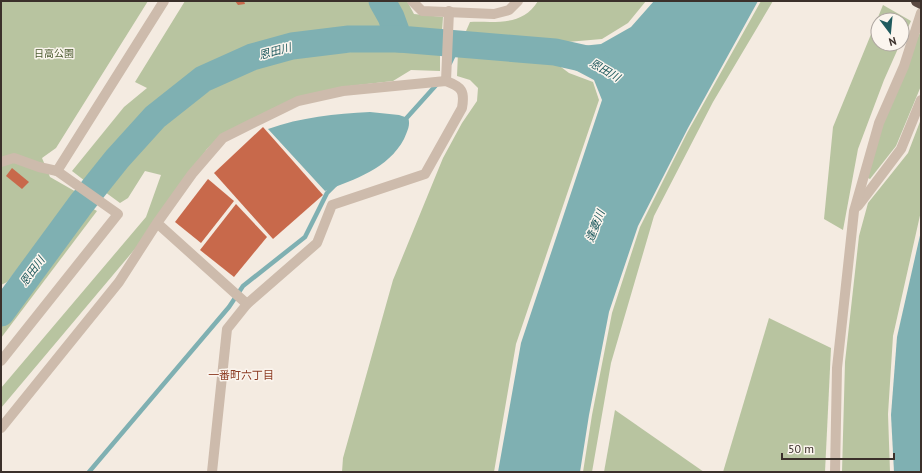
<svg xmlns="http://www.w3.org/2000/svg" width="922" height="473" font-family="'PT Sans','Noto Sans JP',sans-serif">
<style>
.green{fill:#b8c4a0}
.water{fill:#7fb0b2}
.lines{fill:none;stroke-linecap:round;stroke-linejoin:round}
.stream{stroke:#7fb0b2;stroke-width:4.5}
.river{stroke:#7fb0b2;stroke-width:27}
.building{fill:#c8694b}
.street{stroke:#cdbbac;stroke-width:10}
.highway{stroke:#5c4a42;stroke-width:12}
.labels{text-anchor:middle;stroke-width:3;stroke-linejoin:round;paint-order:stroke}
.park-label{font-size:10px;fill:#4a5a2e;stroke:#fbf5ee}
.water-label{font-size:11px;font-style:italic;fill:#1f5a5e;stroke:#fbf5ee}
.neighbourhood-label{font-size:11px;fill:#8c3b22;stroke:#fbf5ee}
</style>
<rect width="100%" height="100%" fill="#f4ebe1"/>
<g class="green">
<polygon points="1,1 148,1 56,148 42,158 50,177 78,193 7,282 1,285"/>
<path d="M 185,1 L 376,1 L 391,30 C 372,30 352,28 333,29 C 253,35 185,71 129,127 C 113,143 99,163 85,181 L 72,171 L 124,107 L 147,88 L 135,82 Z"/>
<path d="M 391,1 L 407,1 L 414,14 L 443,17 L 442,31 C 408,31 408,31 391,1 Z"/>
<path d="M 538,1 L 646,1 L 628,23 L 602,39 L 544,44 L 463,38 L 470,22 C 496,21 522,27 538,1 Z"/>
<polygon points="761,1 773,1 713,102 654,216 611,363 592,472 583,472 592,415 612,313 640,227 687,133"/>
<polygon points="883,5 911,21 902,40 902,20 878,20 878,44 900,44 884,80 858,149 843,230 824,219 833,127"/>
<polygon points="921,30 921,86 896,146 870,179 866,177 882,121"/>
<path d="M 389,51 L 440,54 L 440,71 L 411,70 L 393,81 L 341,87 L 221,136 L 207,149 L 145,237 L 1,408 L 1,388 L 146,217 L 161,175 L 145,171 L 128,198 L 120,203 L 105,192 C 120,174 134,155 150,139 C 222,65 289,52 389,51 Z"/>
<polygon points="458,52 549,58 569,73 593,82 599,100 516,344 494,472 342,472 343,458 393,280 443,158 462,123 477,101 478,88 470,80 457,76"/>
<polygon points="921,119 921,211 893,336 888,414 890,472 842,472 845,362 859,236 868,203 908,153"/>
<polygon points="88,206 97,211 1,338 1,325"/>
<polygon points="769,318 831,348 825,472 723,472"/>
<polygon points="615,410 704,472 604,472"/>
</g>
<g class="water">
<polygon points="654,1 758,1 688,128 638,226 609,312 589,415 580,472 498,472 521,343 602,100 594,80 558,61 562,48 601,44 631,27"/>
<path d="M 370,112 L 399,115 L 408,118 C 411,124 407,132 404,139 C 388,169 355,179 325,191 L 268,129 C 301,117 335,114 370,112 Z"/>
<polygon points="921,231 921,472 894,472 891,415 897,337"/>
</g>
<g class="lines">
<g class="stream">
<polyline points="450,63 459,44"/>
<polyline points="403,122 438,83"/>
<polyline points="89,472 229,307 243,286 305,237 327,193 336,184"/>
</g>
<g class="river">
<polyline points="382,1 391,17 399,39"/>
<polyline points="1,313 81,204 117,159 155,117 203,79 252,57 292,46 349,39 399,39 555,52 595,61"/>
</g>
</g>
<g class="building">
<polygon points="235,1 244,1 245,4 238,5"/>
<polygon points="263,127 323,195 273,239 214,173"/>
<polygon points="12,168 29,182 22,189 6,176"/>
<polygon points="208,179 234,201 201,243 175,222"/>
<polygon points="236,204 267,237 234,277 200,250"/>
</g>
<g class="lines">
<g class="street">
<polyline points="412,1 422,11 494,14 509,10 518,1"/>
<polyline points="446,81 449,11"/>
<polyline points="1,162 14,158 39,167 57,171 118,214 1,361"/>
<polyline points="57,171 164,1"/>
<polyline points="858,206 901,149 921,100"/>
<path d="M 1,428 L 119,282 L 157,223 L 192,174 L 223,138 L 253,123 L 298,101 L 343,91 L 446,81 C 462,87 465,91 462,108 L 425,174 L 332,205 L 317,243 L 247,304 L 157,223"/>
<polyline points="212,472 227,329 247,304"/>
<polyline points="835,472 837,368 854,211 879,123 904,66 921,13"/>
</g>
<polyline class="highway" points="917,1 921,3"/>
</g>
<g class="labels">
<g class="park-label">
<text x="54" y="57">日高公園</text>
</g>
<g class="water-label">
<text transform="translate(275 51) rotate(-15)" y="4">恩田川</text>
<text transform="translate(605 70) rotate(30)" y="4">恩田川</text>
<text transform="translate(595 226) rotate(-69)" y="4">逢妻川</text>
<text transform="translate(32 271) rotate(-54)" y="4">恩田川</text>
</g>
<g class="neighbourhood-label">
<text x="241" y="379">一番町六丁目</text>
</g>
</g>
<rect width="922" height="473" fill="none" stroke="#3b302b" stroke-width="4"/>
<g transform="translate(890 32) rotate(164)"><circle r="19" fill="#fbf5ee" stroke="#aea6a0"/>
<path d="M0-3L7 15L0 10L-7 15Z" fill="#1f5a5e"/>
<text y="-6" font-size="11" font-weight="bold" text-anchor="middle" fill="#3b302b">N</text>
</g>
<path d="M782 453v6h112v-6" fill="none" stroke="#3b302b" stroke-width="2"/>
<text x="788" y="453" font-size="12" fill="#3b302b" stroke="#fbf5ee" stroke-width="3" paint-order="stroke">50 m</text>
</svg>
